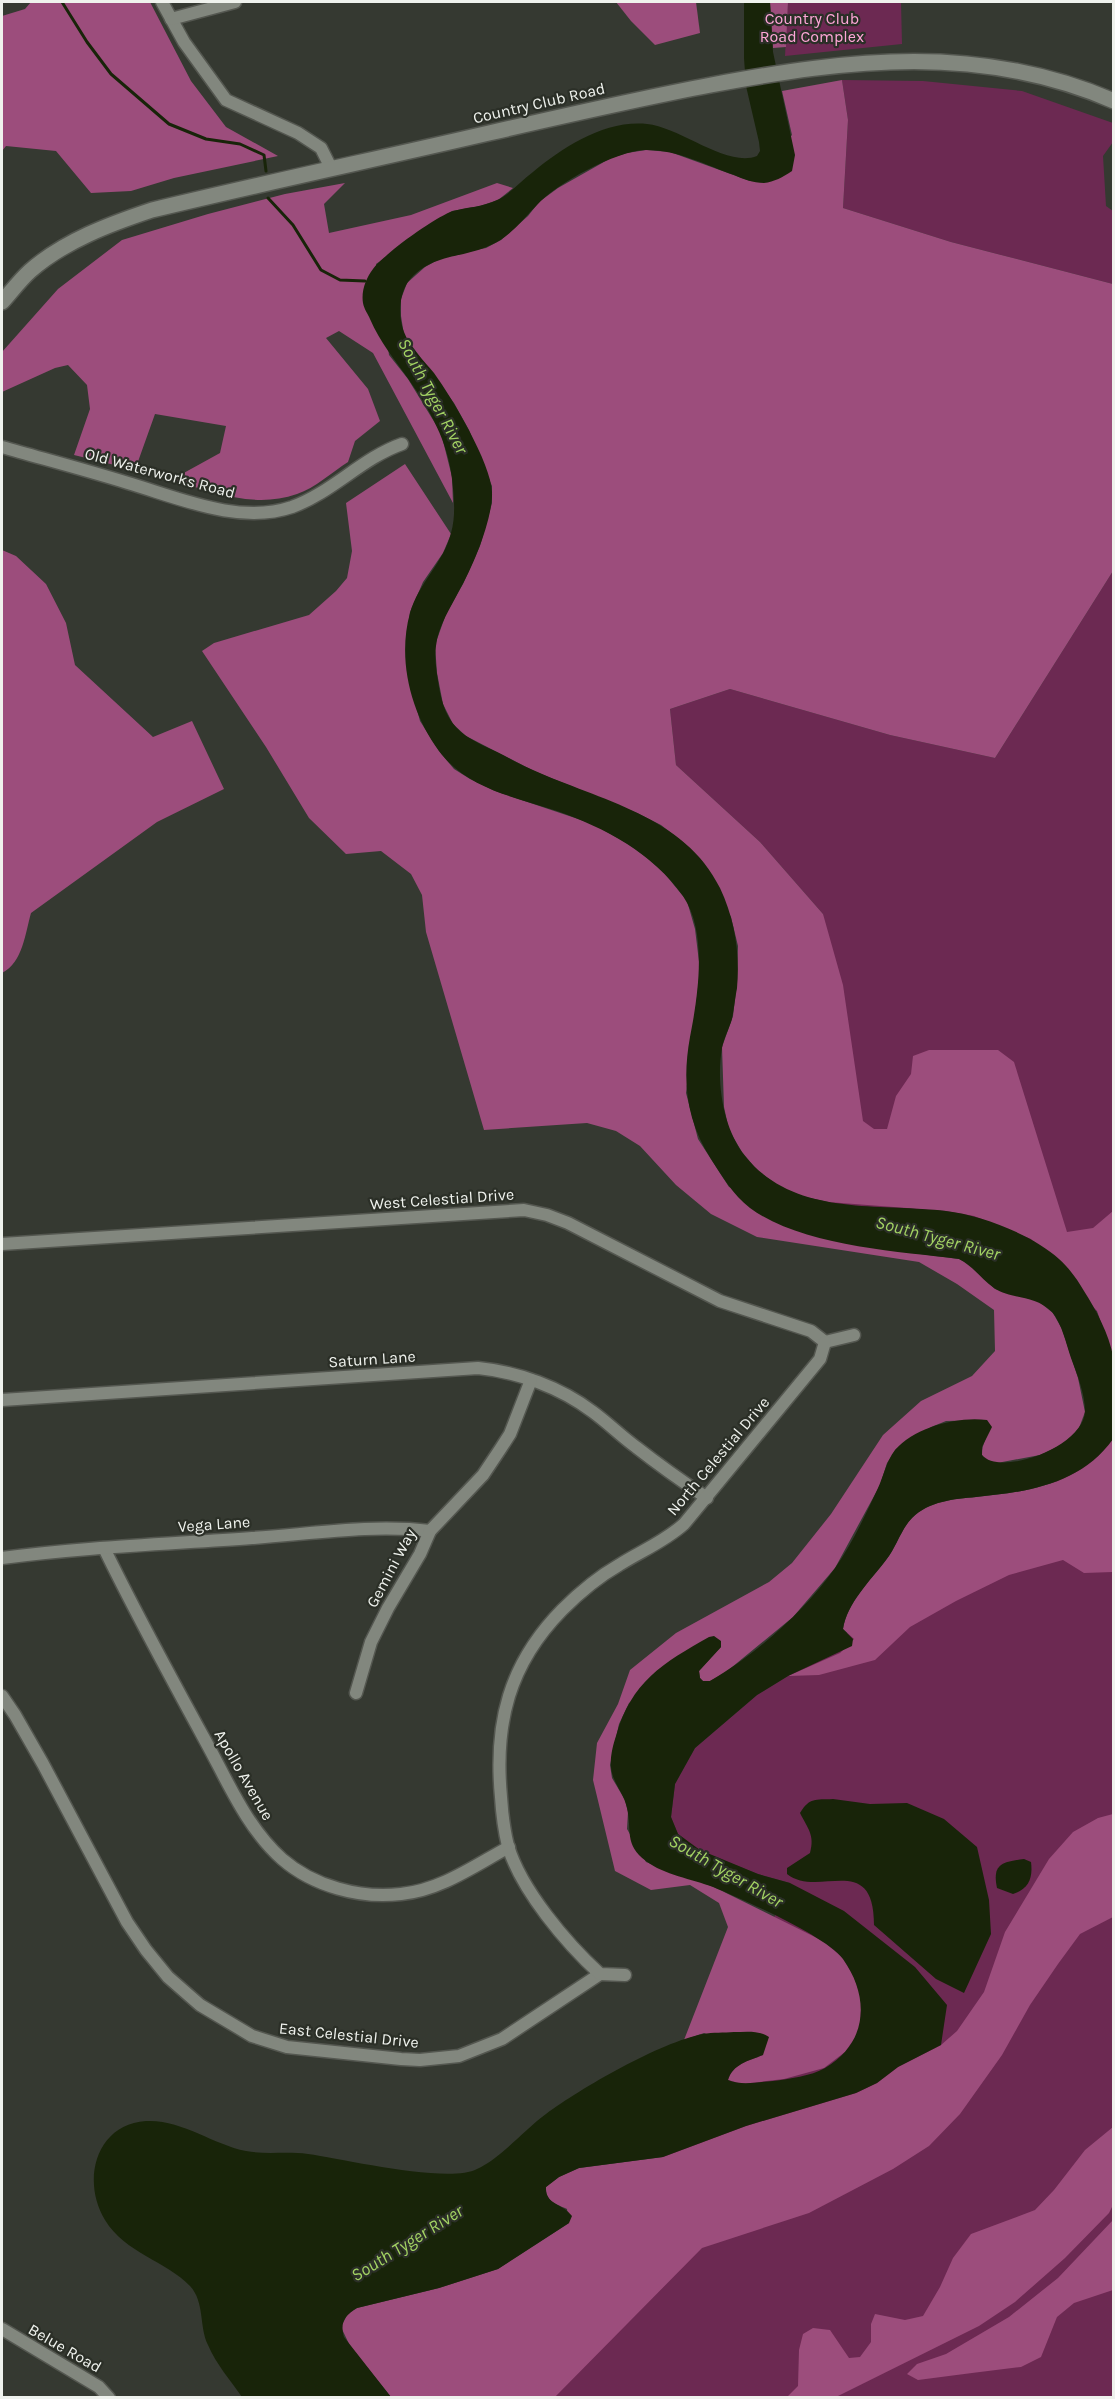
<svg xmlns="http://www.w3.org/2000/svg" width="1115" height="2399" font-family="Karla,sans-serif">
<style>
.green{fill:#6c2952}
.forest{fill:#9c4d7c}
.water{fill:#182409}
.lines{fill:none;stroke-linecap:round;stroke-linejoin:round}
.stream{stroke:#182409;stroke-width:3}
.minor-casing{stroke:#545750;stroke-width:15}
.tertiary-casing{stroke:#545750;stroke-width:18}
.minor{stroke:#82877e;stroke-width:12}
.tertiary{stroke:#82877e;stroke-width:15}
.labels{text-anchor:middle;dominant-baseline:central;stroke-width:4.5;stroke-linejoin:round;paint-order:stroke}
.park-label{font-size:16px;fill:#ffa6d8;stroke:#2b2f27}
.street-label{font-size:16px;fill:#eff2ed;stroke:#2b2f27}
.water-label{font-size:18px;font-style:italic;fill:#a3d363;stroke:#2b2f27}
</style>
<rect width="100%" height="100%" fill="#353931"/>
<g class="green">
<path d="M788,2H901L902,44L785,56Z"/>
<path d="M842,80L923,81L1022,91L1113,123V142L1103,156L1106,206L1113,211V284L951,242L843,208L848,120Z"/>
<path d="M1113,571V1356L1097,1311L828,1202L823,914L760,842L676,765L670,709L730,689L890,735L995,758Z"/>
<path d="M1113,1439V2397H391L663,2157L790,1883L758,1874L700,1851L678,1834L671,1817L675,1784L695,1748L757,1695L788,1676Z"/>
</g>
<g class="forest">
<path d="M31,2H150L191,81L226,127L278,156L174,178L131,191L91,193L56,151L6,146L2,151V16L25,9Z"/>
<path d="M616,2H696L700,33L655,45L631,21Z"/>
<path d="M770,2H788L786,47L773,48Z"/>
<path d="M842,80L848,120L843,208L951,242L1113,284V571L995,758L890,735L730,689L670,709L676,765L760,842L823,914L843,985L863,1121L874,1129H887L896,1096L911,1074L913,1056L929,1050H998L1014,1062L1067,1232L1093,1228L1113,1211V1356L1097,1311L1031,1239L974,1216L946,1211L828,1202L801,1196L780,1187L757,1170L742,1152L729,1130L724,1107L722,1047L733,1016L737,983L738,946L731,917L702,861L683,842L661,825L637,813L534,771L466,736L453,724L443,704L437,673L435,645L446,614L463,584L480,546L492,503V486L469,430L454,403L404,335L401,316V299L407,283L425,267L445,256L486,248L501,240L528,216L539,202L558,188L611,158L627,153L646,150L670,152L750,181L792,135L782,91Z"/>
<path d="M345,183L324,204L329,233L411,215L497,183L513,188L498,200L480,206L452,211L376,264L389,355L408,379L441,433L452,477L453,503L373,353L339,331L326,338L368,389L380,421L355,441L348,462C332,472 315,488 297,494C254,509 213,492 171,480L220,453L226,426L155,414L135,470L74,455L90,409L87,385L68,365L55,368L2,392V352L58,289L122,240L208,214L285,194Z"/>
<path d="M405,464L451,534L443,553L423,582L410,612L406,640L407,672L420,721L439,751L454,769L470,779L495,791L593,824L628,844L647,858L665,874L687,901L695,929L700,970L686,1093L698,1139L729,1187L897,1251L959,1259L969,1264L995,1289L1038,1301L1053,1313L1062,1329L1078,1378L1085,1412L1079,1428L1065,1443L1040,1455L997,1463L986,1461L982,1455C982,1439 990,1440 987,1420L946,1421L931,1427L896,1449L887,1463L880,1485L835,1568L793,1617L726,1672L710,1681H703L700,1678L699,1671L721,1647V1641L629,1703L619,1724L610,1765L612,1778L625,1800L628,1812L627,1829L646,1862L714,1887L823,1941L842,1957L854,1977L862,2000L859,2032L845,2052L824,2068L784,2079L742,2084L728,2080C733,2064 748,2061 763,2055L704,2033L684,2040L728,1927L719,1903L690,1885L651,1890L615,1871L593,1780L597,1743L618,1704L630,1670L676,1633L769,1582L792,1563L831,1514L883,1435L921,1401L972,1376L995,1351L994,1310L957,1284L919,1262L757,1237L711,1214L676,1185L640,1146L616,1131L587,1123L484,1130L426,932L422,895L411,874L381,851L346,854L309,818L266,747L202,651L214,643L309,615L336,591L347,578L352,551L346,503Z"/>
<path d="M2,550L16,556L46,584L66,623L75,665L153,737L192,721L224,789L157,822L31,913C25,934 23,962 2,973Z"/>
<path d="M1113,1439V1572L1084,1573L1063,1560L1009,1575L956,1601L910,1627L875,1660L819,1675L788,1676L840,1653L854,1639L843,1629C847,1603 870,1581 886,1560C896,1548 901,1529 912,1518C929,1501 954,1499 976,1497C1028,1492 1081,1484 1113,1439Z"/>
<path d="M1113,1814V1917L1080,1934L1058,1964L1030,2005L1002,2055L960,2114L929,2146L893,2169L809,2213L702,2248L555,2397H391L350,2346L341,2327L348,2313L357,2308L439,2288L498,2269L569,2223L567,2209C556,2204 545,2202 546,2187L559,2177L579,2168L663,2157L746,2126L856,2093L877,2083L898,2067L941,2045L957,2031L984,1992L1005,1932L1049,1859L1073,1832L1098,1818Z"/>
<path d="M1113,2127V2205L1109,2213L1065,2258L1015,2302L979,2326L836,2397H787L798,2386L799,2350L803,2334L813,2328L830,2330L849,2358L860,2357L871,2342V2324L875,2314L905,2320L923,2316L940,2287L953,2258L971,2234L1035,2210L1054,2190L1085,2150Z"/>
<path d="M1113,2220V2290L1074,2303L1057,2317L1041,2357L1021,2367L972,2373L918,2380L907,2374L917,2364L946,2354L1009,2317L1058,2278Z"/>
</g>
<g class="water">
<path d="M744,2H770L773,52L795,155L792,171C783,177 774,182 764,183C753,183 743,179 734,175C706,165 675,149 645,150C616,151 557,183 537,205C523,219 510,237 491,245C462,259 430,253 408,282C399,295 398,317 404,332C409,346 424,361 434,373C452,398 491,463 492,492C493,518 473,567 460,589C451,607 438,626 436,646C434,658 437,674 439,687C442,704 447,720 461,732C471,740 484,746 497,752C509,758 521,765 533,770C599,800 685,816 720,888C735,920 740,953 737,988C735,998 734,1009 732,1019C729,1029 724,1038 722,1048C716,1083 723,1128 745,1156C794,1217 877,1203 946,1211C981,1215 1033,1235 1059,1259C1069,1268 1077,1279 1084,1291C1096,1310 1109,1334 1113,1356C1115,1363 1113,1370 1113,1377C1113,1398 1113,1418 1113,1439C1081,1484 1028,1492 976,1497C954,1499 929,1501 912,1518C901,1529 896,1548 886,1560C870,1581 847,1603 843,1629L853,1639L852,1646L788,1676L757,1695L695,1748L675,1784L671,1817L678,1834L700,1850L758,1874L790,1883L844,1911L915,1967L947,2005L941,2045L898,2067L877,2083L856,2093L746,2126L663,2157L579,2168L559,2177L546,2187C545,2205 563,2203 572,2216L569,2223L498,2269L439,2288L357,2308C344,2316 340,2323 344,2337L391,2397H242C231,2381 216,2364 208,2345C199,2327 205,2302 190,2286C166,2261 125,2253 105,2220C81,2181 96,2124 146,2121C181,2119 212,2144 246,2151C267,2155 286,2151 308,2154C344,2159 448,2184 477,2169C501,2158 524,2130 546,2114C581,2088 661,2042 703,2034C713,2032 724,2033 734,2032C746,2032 759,2030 769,2037L763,2055C748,2061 733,2064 728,2080C742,2086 758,2082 773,2081C789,2079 811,2076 825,2068C868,2043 870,1997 843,1959C826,1936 742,1899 713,1887C692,1879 664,1875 646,1861C624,1845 632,1830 627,1808C624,1793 612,1782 611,1767C610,1757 613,1745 616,1736C631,1682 663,1663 709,1637L714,1636L721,1641V1647L699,1671L700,1678L703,1681H710C755,1655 805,1611 835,1568C852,1544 866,1514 878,1488C884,1475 886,1462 895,1450C915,1427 958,1416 987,1420L992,1427L982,1447V1455C1000,1477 1084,1447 1085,1411C1085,1394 1077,1374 1071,1358C1066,1343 1062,1324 1052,1312C1034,1294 1012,1300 994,1288C981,1279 973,1266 959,1259C895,1251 802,1246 750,1208C733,1195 722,1176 711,1159C686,1120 682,1081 690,1037C698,996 708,933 683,896C653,853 605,828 557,811C515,797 467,789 439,751C411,713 397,660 410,613C418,584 444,562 451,533C456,516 454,496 452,479C448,442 430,410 409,380C395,360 380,342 370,319C368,314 364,309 363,303C361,291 366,278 373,269C384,254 435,217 453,211C468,207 483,207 497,200C510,194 521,181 533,172C564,147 604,120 647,124C680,127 727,168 757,156L760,151L759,142L746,86L744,58Z"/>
<path d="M833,1799L870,1804L907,1803L944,1819L977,1847L989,1900L991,1934L964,1993L936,1979L874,1925C874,1850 818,1899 787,1874V1868L810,1853C815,1835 808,1829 800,1813C810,1797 815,1800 833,1799Z"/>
<path d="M1024,1859L1031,1862C1033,1878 1029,1889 1013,1894L997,1888C992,1864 1002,1862 1024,1859Z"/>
</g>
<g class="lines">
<g class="stream">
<path d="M62,2L87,42L111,74L169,124L206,139L240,144L264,155L266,171"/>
<path d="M268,198L293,225L321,270L340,280L365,281"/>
</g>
<defs>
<g id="minor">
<path d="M162,2L184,42L226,100L298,133L321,148L331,168"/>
<path d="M171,19L235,2"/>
<path d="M2,447C44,459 86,470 128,483C179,498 239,525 292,507C333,492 362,458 402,444"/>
<path d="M2,1244L524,1210L547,1215L568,1223L720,1301L811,1331L825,1342"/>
<path d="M825,1342L854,1335"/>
<path d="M2,1400L478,1368C518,1372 560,1387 593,1412C608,1423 621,1436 636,1447C659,1465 683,1482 707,1498"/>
<path d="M104,1548C136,1614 171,1678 206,1742C228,1782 247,1828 282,1859C313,1886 360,1899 401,1894C441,1890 474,1866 509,1847"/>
<path d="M2,1558C84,1547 169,1544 252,1538C311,1534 372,1524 430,1531"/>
<path d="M356,1693L371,1642L388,1608L420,1554L430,1531L483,1475L501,1448L510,1434L531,1380"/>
<path d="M2,1696L15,1715L43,1764L127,1922L146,1950L168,1977L200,2005L252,2036L287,2047L401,2059L420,2060L459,2056L502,2039L600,1974"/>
<path d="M625,1975L600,1974C567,1944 521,1890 508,1846C504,1830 502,1813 501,1797C494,1723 509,1664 562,1610C579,1593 598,1577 619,1565C641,1551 664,1542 684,1524L820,1359L825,1342"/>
<path d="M2,2329L99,2387L109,2398"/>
</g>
<path id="tertiary" d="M2,302C11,292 20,280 30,271C64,241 110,224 152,210C264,183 377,159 489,133C563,116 637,99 711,85C850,59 979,43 1114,101"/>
</defs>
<use href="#minor" class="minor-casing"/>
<use href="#tertiary" class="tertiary-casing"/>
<use href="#minor" class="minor"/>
<use href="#tertiary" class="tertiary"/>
</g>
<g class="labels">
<g class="park-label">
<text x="812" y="18">Country Club<tspan x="812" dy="18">Road Complex</tspan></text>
</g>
<g class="street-label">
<text transform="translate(539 103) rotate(-13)">Country Club Road</text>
<text transform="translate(160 473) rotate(15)">Old Waterworks Road</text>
<text transform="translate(442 1199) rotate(-4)">West Celestial Drive</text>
<text transform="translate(372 1359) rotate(-4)">Saturn Lane</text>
<text transform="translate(718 1456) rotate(-50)">North Celestial Drive</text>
<text transform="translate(214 1524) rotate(-4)">Vega Lane</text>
<text transform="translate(391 1568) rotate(-62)">Gemini Way</text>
<text transform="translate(244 1775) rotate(60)">Apollo Avenue</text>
<text transform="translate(349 2035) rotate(6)">East Celestial Drive</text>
<text transform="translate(65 2348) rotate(30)">Belue Road</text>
</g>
<g class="water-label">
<text transform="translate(433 396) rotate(62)">South Tyger River</text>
<text transform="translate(938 1238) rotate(15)">South Tyger River</text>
<text transform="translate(726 1871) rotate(30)">South Tyger River</text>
<text transform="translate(407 2243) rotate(-32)">South Tyger River</text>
</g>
</g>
<rect width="1115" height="2399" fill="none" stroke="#eff2ed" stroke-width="6"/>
</svg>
